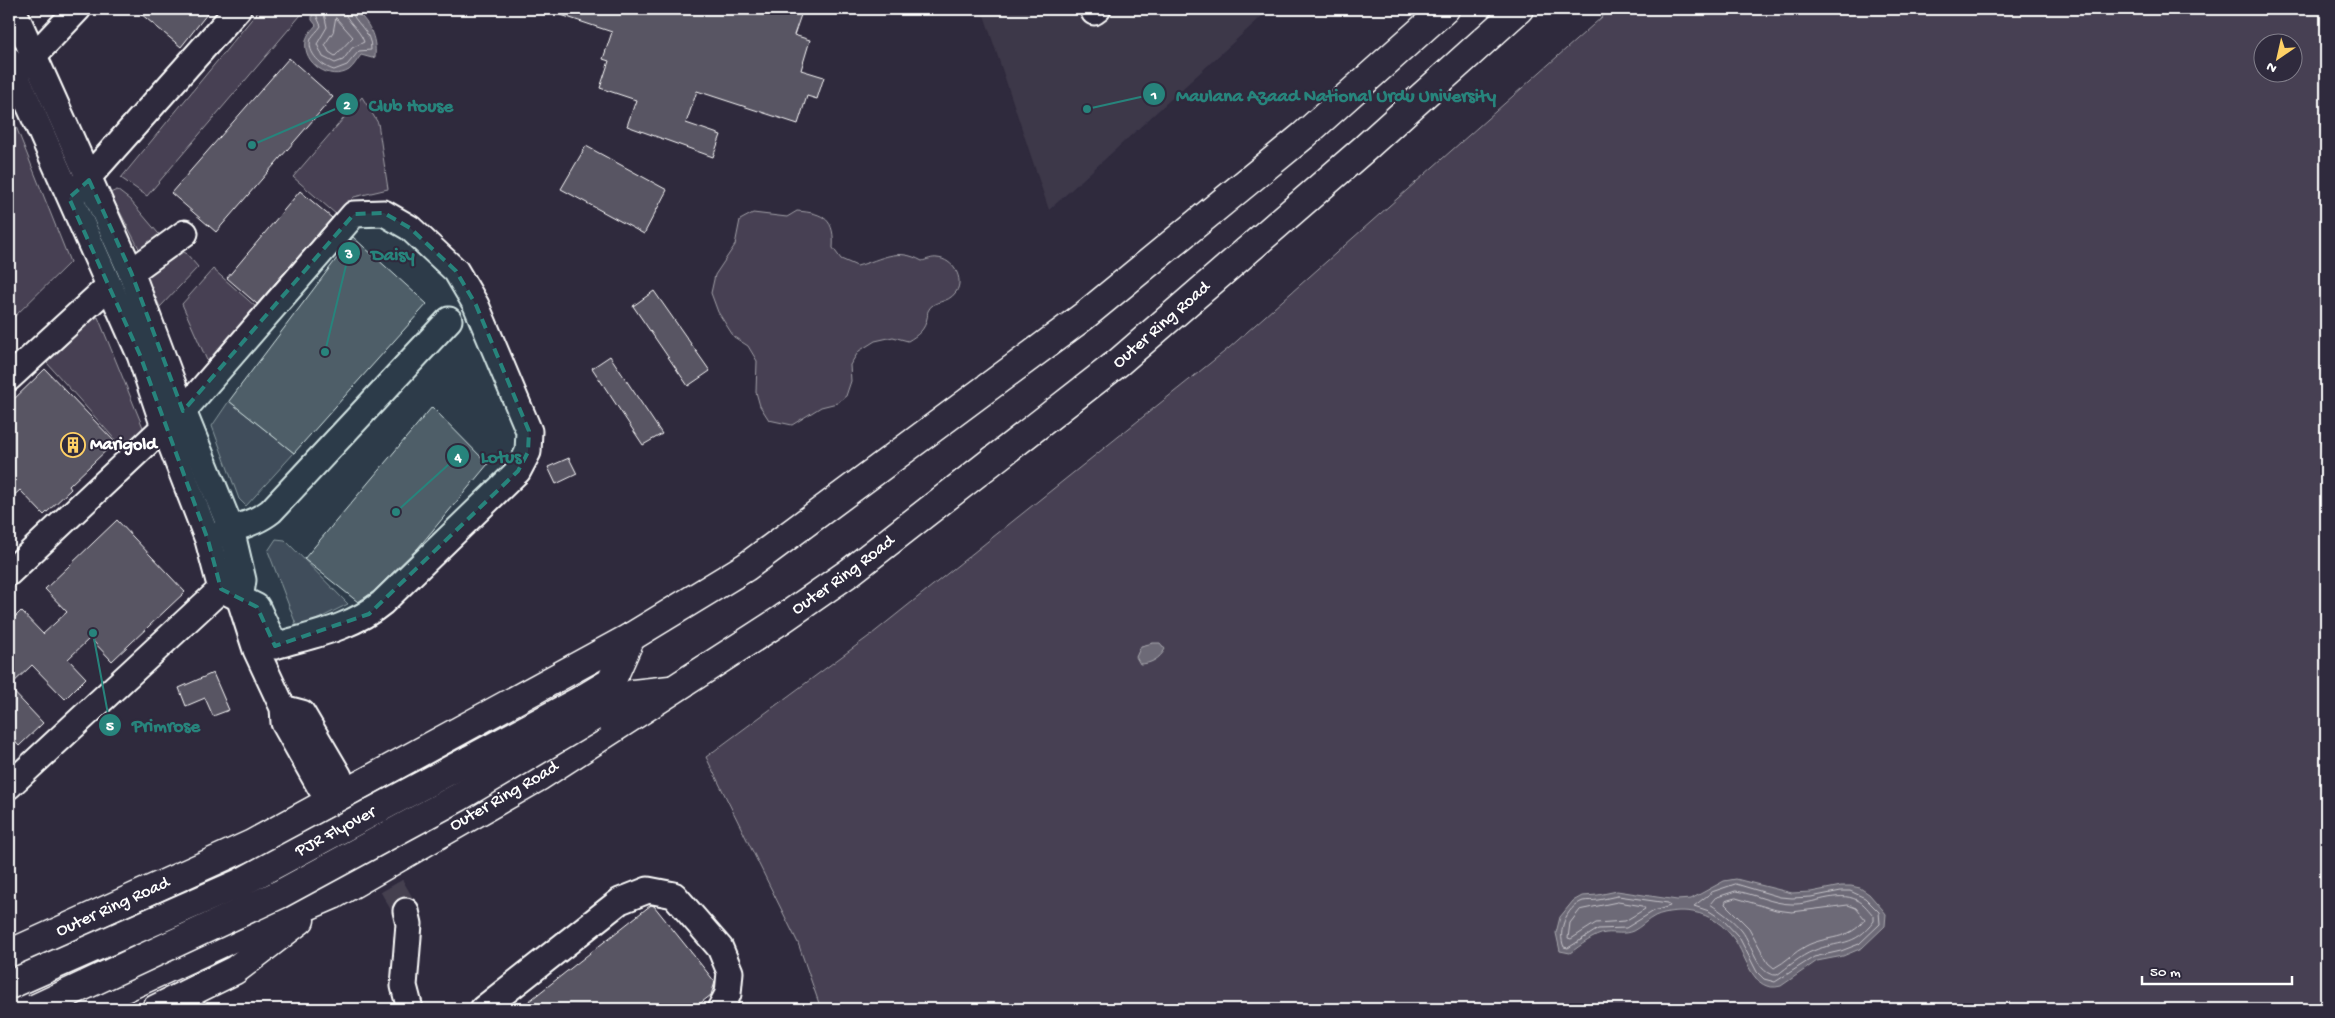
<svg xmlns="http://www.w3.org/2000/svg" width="2335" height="1018" font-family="'Gochi Hand',sans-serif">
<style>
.built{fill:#3c3749}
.green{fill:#464152;stroke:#a2a0a8;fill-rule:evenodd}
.water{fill:#6d6a77;stroke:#a7a6ad}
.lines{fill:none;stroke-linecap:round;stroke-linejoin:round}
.shore{stroke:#c5c3c9;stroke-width:1}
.building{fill:#595564;stroke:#fff}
.minor-tunnel{stroke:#443f50;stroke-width:25;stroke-dasharray:25 12;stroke-linecap:butt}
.minor-casing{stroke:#fff;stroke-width:29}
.highway-casing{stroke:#fff;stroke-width:31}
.minor{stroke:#2f2a3d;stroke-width:25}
.highway{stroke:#2f2a3d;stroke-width:28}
.highway-bridge-casing{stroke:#fff;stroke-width:31;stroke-linecap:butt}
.highway-bridge{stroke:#2f2a3d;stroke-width:28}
.marked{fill:#27847c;fill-opacity:0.2;stroke:#27847c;stroke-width:4;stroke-dasharray:10 6;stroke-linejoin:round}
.labels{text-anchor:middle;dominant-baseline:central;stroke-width:4;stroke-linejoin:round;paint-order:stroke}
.street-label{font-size:18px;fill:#fff;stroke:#2f2a3d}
.poi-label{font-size:18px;font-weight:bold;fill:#fff;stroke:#2f2a3d;text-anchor:start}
.leader{fill:none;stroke:#27847c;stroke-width:2}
.callout-dot{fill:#27847c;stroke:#2f2a3d;stroke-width:2}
.mark-label{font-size:15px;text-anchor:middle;font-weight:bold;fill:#fff}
.callout-label{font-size:19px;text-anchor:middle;font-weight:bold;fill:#27847c;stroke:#2f2a3d;stroke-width:4;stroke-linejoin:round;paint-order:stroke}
</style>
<rect width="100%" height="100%" fill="#2f2a3d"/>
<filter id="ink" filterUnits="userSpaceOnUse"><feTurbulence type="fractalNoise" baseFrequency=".02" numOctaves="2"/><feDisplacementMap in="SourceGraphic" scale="10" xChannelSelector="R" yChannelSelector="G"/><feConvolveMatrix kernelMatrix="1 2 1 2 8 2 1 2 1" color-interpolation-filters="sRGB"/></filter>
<g filter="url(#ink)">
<path class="built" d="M982,9H1270L1049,210Z"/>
<g class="green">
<path d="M260,9H306L147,196L121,178Z"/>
<path d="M1611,9H2326V1009H821L798,943L706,757L872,634L1229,348ZM2262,42H2292V72H2262Z"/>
<path d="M362,97L378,123L388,189L354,197L337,215L293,177Z"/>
<path d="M9,109L70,262L9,322Z"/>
<path d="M117,190L130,200L164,240L144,258L110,193Z"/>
<path d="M797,211C825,213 835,220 833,248L841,259L857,266C883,259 897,247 922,261C926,260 933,257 937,258C953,259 965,279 956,292C947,305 933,299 928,311C927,313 928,316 927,318C925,330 918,335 908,341L893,337L875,341L859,351L850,365L851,381L846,396L837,403L821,407L792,425L769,420L760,406L756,392L757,361L748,346L734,337L718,312L711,293L715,275L735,245L740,220L753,213L787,217Z"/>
<path d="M175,250L186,253L198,267L160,307L144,271Z"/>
<path d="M213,269L256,307L209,365L182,304Z"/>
<path d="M98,317L151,447L134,461L47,363L91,320Z"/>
<path d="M229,401L294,453L246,506L239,499L212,426Z"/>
<path d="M276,539L285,540L348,604L304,626L297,627L268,551Z"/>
</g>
<g class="water">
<path d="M312,9H354C369,22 377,37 375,57L372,58L361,55C357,60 354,66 349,70C330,82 302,63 306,41C307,34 312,30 316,25L312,20Z"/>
<path d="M1153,643H1160L1165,649C1160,659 1150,664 1140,664L1136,657L1141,646Z"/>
<path d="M1736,879L1792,893L1811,892L1841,886H1851L1860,888L1869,894L1883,910L1886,914L1885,926L1862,948L1843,956L1817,961L1781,986C1752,994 1747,956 1734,939C1724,925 1710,915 1693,912C1682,910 1666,911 1655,916C1647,920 1641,927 1633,931C1624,935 1615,932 1606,933C1594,934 1580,946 1570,953L1560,951L1556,933L1560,917L1573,901L1582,896L1598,895L1617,891L1677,900L1691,899L1724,881Z"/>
</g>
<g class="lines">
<g class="shore">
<path d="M317,9V17L321,26C318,31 313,34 311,39C306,53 323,67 334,70L347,65L359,51L371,50C372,30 353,23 351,9"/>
<path d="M323,9L327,27L317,44L323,57L335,63L343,60L352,48L364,42C360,29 345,21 344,9"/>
<path d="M336,18L353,37L335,56L329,52L325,44L333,32Z"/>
<path d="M1736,884L1780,897L1792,898L1811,897L1841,891H1850L1865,898L1879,912L1880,924L1859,944L1841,951L1814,957L1775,982L1764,979L1757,972L1739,937L1723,920L1709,911L1694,906L1712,892Z"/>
<path d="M1736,891C1755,894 1773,904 1792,904C1812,905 1838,890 1857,900C1864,903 1869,911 1874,916V921C1854,948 1839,940 1813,951C1800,956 1788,967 1777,975C1757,976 1752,944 1742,931C1733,920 1722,912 1710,904L1715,898Z"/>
<path d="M1618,896L1668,903L1670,906L1654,911L1626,928L1598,929L1568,948L1564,947C1557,932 1566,907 1583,901C1588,900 1593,901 1598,900C1605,899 1611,897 1618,896Z"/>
<path d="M1736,898L1776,910L1792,912L1848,905L1856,908L1865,919C1850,941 1827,935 1806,946C1794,952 1786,962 1774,968L1768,963L1749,928L1725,904L1726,901Z"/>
<path d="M1618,902L1643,906L1645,909L1625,921L1596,923L1571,939L1568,938L1570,923L1580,910Z"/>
</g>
</g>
<g class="building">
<path d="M135,9H211L181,47Z"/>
<path d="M553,9H803L794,35L810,40L801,70L824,77L817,99L807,96L798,124L697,91L686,123L721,135L713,157L627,126L636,100L600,88L609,61L603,59L612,32L552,12Z"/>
<path d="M289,58L333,97L216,232L171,193Z"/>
<path d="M586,146L667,190L644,234L561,189Z"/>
<path d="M300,191L332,218L257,304L227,278Z"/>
<path d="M353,237L427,304L294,453L229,401Z"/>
<path d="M654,291L710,371L688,386L633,306Z"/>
<path d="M610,356L662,434L643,445L592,368Z"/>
<path d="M45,369L115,442L69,486L71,489L44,515L20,490L9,500V404Z"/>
<path d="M432,407L488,464L418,548L373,592L358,602L304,559Z"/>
<path d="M569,458L577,474L556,484L548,467Z"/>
<path d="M117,520L185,592L112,661L90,638L68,659L86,678L65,699L32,665L9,687L43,723L19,746L9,735V623L21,611L43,634L67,612L45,589Z"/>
<path d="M213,673L229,710L213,716L205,698L186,706L179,688Z"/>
<path d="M651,905L654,906L715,982L711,995L693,1009H519Z"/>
</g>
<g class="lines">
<path class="minor-tunnel" d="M336,790L406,911"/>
<defs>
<g id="minor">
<path d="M13,9L131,272L183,411L231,529L243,580L240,600L256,650L283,708L284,723L320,787L336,790L339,776L302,713L283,708"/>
<path d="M1094,12L1098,9"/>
<path d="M9,60L140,355L164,427L208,540L221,589L257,607L275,646C312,635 352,628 382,603L518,471L528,452L529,431L476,305L456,271L410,228L384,213L354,214L183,411L164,427L9,573"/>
<path d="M25,65L78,9"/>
<path d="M77,190L238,9"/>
<path d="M131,272L185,233"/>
<path d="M9,378L109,286"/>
<path d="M216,536C234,527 255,524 271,511L449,320"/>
<path d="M9,786L221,589"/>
<path d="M406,911L409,924L404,986L410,1009"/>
<path d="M483,1009L620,901L648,890L674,895L720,948L730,972L728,994L720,1009"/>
</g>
<g id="highway">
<path d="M581,700L611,682L631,637"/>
<path d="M593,717L633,694L670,690"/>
<path id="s1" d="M9,954L252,844L631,637L746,567L1084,316L1303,136L1445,9"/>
<path id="s2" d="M79,1009L228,940L333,895L540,776L781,620L850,572L1119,362L1364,149L1519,9"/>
<path d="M156,1009L235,970L300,920"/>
</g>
</defs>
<use href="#minor" class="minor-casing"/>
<use href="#highway" class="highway-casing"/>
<use href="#minor" class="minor"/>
<use href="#highway" class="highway"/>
<defs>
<g id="highway-bridge">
<path id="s3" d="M9,985L240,883L581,700"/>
<path d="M34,1009L280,894L459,797L593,717"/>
</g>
</defs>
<use href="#highway-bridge" class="highway-bridge-casing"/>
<use href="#highway-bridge" class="highway-bridge"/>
</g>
</g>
<path class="marked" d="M89,180L131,272L183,411L354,214L384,213L410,228L456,271L476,305L529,431L528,452L518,471L369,614L275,646L257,607L221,589L208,540L140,355L69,198Z"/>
<defs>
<symbol id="building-ring" viewBox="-11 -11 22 22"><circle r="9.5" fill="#2f2a3d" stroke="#ffd166" stroke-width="1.5"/><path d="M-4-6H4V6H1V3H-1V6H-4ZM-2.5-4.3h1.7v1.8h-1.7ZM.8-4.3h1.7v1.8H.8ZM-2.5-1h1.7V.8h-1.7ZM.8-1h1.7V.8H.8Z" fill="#ffd166"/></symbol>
</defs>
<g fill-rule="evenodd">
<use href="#building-ring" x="59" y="431" width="28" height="28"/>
</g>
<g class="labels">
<g class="street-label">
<text stroke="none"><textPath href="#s2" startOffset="1286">Outer Ring Road</textPath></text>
<text stroke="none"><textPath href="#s2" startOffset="881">Outer Ring Road</textPath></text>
<text stroke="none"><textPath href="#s2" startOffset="476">Outer Ring Road</textPath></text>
<text stroke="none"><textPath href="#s3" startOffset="361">PJR Flyover</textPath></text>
<text stroke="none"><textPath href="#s1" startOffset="114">Outer Ring Road</textPath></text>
</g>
<g class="poi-label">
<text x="90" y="445">Marigold</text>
</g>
</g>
<path class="leader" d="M1087 109L1154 94M252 145L347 104M325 352L349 253M396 512L458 456M93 633L110 725"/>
<g class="callout-dot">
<circle cx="1087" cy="109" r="5"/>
<circle cx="252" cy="145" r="5"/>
<circle cx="325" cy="352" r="5"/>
<circle cx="396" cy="512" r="5"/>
<circle cx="93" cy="633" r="5"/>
<circle cx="1154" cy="94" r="12"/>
<circle cx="347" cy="104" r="12"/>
<circle cx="349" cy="253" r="12"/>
<circle cx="458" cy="456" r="12"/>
<circle cx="110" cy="725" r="12"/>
</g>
<g class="mark-label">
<text x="1154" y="99">1</text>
<text x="347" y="109">2</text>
<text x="349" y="258">3</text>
<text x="458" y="461">4</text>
<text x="110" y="730">5</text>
</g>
<g class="callout-label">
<text x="1336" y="101">Maulana Azaad National Urdu University</text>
<text x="411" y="111">Club House</text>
<text x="393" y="260">Daisy</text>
<text x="501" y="462">Lotus</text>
<text x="166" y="731">Primrose</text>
</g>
<rect width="2335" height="1018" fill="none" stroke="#2f2a3d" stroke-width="30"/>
<rect x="15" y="15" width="2305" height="988" fill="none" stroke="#fff" stroke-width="2" filter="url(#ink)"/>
<g transform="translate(2278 58) rotate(214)"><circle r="24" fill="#2f2a3d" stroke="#827f8b"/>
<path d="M0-4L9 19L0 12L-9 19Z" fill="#ffd166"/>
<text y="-8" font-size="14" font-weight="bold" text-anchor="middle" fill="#ffffff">N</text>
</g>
<path d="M2142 976v8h150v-8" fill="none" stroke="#ffffff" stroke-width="2.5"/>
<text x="2150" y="976" font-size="15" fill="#ffffff" stroke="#2f2a3d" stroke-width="4" paint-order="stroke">50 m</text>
</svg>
